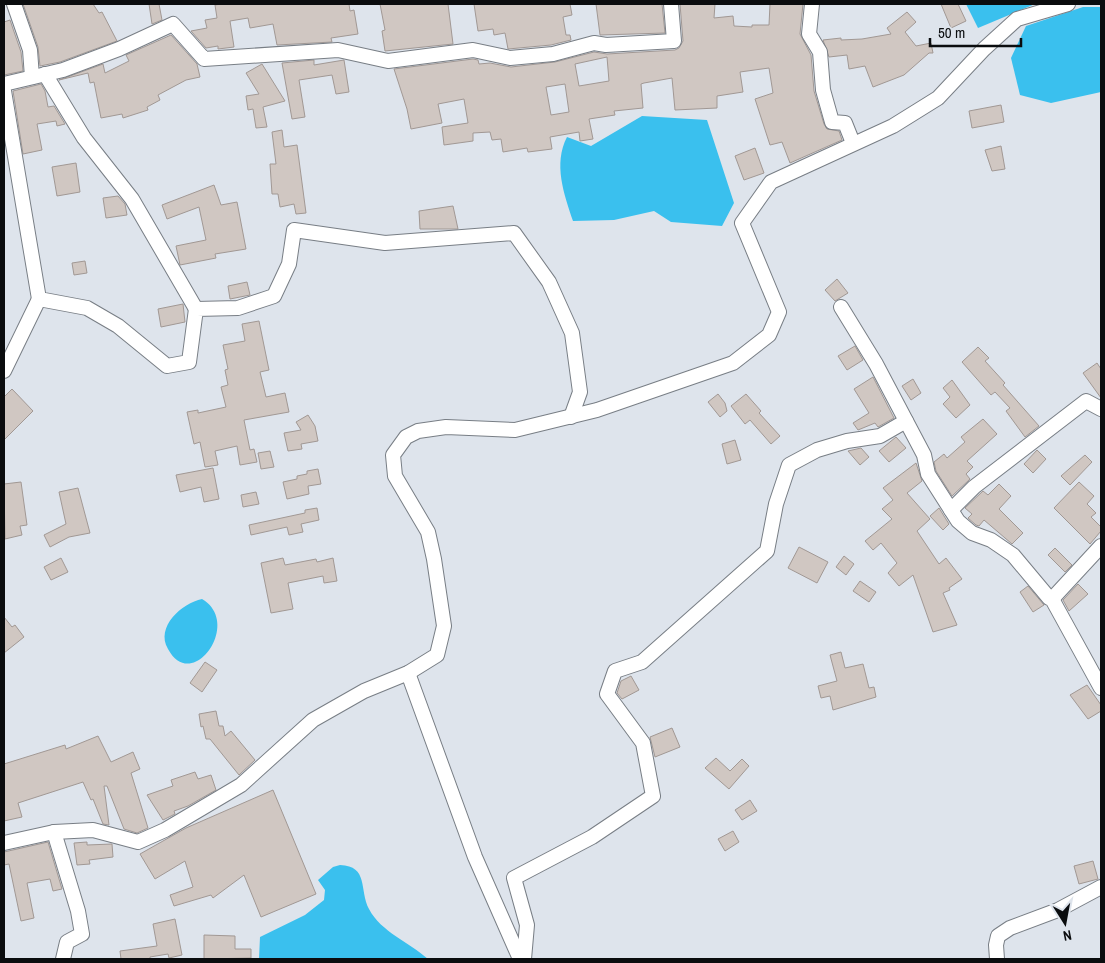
<svg xmlns="http://www.w3.org/2000/svg" width="1105" height="963" font-family="'Archivo Narrow',sans-serif">
<style>
.water{fill:#3ac0ee}
.building{fill:#d0c7c2;stroke:#a19894;fill-rule:evenodd}
.lines{fill:none;stroke-linecap:round;stroke-linejoin:round}
.minor-casing{stroke:#787e85;stroke-width:16}
.minor{stroke:#fff;stroke-width:14}
</style>
<rect width="100%" height="100%" fill="#dee4ec"/>
<g class="water">
<path d="M966,4H1035L978,28Z"/>
<path d="M1083,7H1101V92L1051,103L1020,95L1011,58L1026,26Z"/>
<path d="M642,116L707,120L734,203L722,226L671,222L654,211L614,220L573,221C564,194 553,164 567,137L591,146Z"/>
<path d="M202,599C243,623 192,694 168,649C155,627 182,603 202,599Z"/>
<path d="M340,865C369,866 359,890 369,909C381,932 409,942 428,959H259L260,937L305,915L324,900L325,890L318,880L333,867Z"/>
</g>
<g class="building">
<path d="M23,4H93L99,13L102,12L117,41L60,62L40,66L38,47Z"/>
<path d="M149,4H159L162,20L152,24Z"/>
<path d="M221,4H349L350,11L354,10L358,34L331,38L332,42L277,45L273,24L250,28L248,18L230,21L234,47L218,49V46L206,48L191,31L207,28L205,20L217,18L215,5Z"/>
<path d="M380,4H448L453,44L385,51L382,31L385,30Z"/>
<path d="M474,4H570L572,15L563,17L566,35H570L571,40L551,45L508,49L505,33L494,35L493,29L478,31Z"/>
<path d="M596,4H662L665,33L600,35Z"/>
<path d="M680,4H715L714,18L733,16L734,26L752,27V25H769L770,4H803L800,34L811,55L814,91L824,124L827,129L839,131L842,140L790,163L782,142L770,145L755,99L773,93L769,68L740,72L743,92L717,96V108L675,110L672,78L644,83L641,84L643,108L614,111L615,115L589,119L593,139L580,141L579,132L550,137L552,149L528,152L527,148L503,152L501,139L492,140L490,132L473,133V141L444,145L442,127L468,123L464,99L438,104L442,123L411,129L407,109L394,69L473,59L478,60L479,64L490,63L511,67L555,62L594,52L607,54L675,50L679,48L683,41ZM607,57L609,81L579,86L575,64ZM565,84L569,112L551,115L546,87Z"/>
<path d="M941,4H958L966,21L951,28Z"/>
<path d="M907,12L916,22L905,32L916,46L931,43L933,53H929L904,75L873,87L865,66L849,69L847,55L829,57L823,40L841,38V40L862,39L891,34L887,28Z"/>
<path d="M10,20L21,52L23,71L4,75V22Z"/>
<path d="M171,35L197,64L200,77L186,80L158,95L160,100L147,107L148,110L123,118L122,114L101,118L94,82L90,83L88,73L59,80L103,64L105,73L129,61L126,55Z"/>
<path d="M314,60V65L344,60L349,92L336,94L332,75L299,80L305,117L292,119L282,63Z"/>
<path d="M262,64L285,101L263,107L267,127L256,128L253,109L248,110L246,96L259,94L246,73Z"/>
<path d="M41,84L45,91L48,107L54,106L65,124L57,126L56,121L37,124L42,150L23,154L13,91Z"/>
<path d="M1001,105L1004,122L972,128L969,111Z"/>
<path d="M282,130L284,147L297,145L306,213L296,214L294,204L280,207L278,194H272L270,164H276L272,132Z"/>
<path d="M1001,146L1005,169L992,171L985,150Z"/>
<path d="M755,148L764,173L744,180L735,156Z"/>
<path d="M76,163L80,192L57,196L52,167Z"/>
<path d="M214,185L221,205L237,202L246,249L215,254L216,258L180,265L176,246L206,240L199,207L167,219L162,205Z"/>
<path d="M118,196L125,204L127,215L106,218L103,198Z"/>
<path d="M453,206L458,229H420L419,211Z"/>
<path d="M85,261L87,273L74,275L72,263Z"/>
<path d="M837,279L848,293L835,301L825,290Z"/>
<path d="M247,282L250,295L230,299L228,286Z"/>
<path d="M183,304L185,322L161,327L158,309Z"/>
<path d="M259,321L269,370L260,372L266,397L285,393L289,412L244,420L250,450L254,449L257,462L240,465L237,446L215,451L218,465L205,467L200,442L194,444L187,412L198,410V413L226,407L221,387L228,385L225,370L228,369L223,345L245,341L242,324Z"/>
<path d="M855,346L863,360L847,370L838,356Z"/>
<path d="M978,347L989,358L985,361L1005,383L1003,385L1039,426L1025,437L1006,411L1010,408L995,392L991,395L962,362Z"/>
<path d="M1097,363L1101,369V398L1083,373Z"/>
<path d="M873,377L894,418L878,427L875,423L858,430L853,423L869,413L854,389Z"/>
<path d="M913,379L921,393L911,400L902,386Z"/>
<path d="M952,380L970,405L956,418L943,404L950,397L943,388Z"/>
<path d="M12,389L33,411L4,440V397Z"/>
<path d="M718,394L725,403L727,411L720,417L708,402Z"/>
<path d="M746,394L761,411L759,413L780,436L771,444L750,420L745,424L731,406Z"/>
<path d="M308,415L315,426L318,441L301,444L302,449L288,451L284,433L301,430L296,422Z"/>
<path d="M983,419L997,434L967,461L973,467L966,474L970,479L952,496L936,471L934,462L944,454L947,458L965,442L961,437Z"/>
<path d="M896,437L906,448L889,462L879,451Z"/>
<path d="M735,440L741,460L727,464L722,444Z"/>
<path d="M861,448L869,457L860,465L848,451Z"/>
<path d="M1037,450L1046,459L1033,473L1024,464Z"/>
<path d="M270,451L274,467L261,469L258,453Z"/>
<path d="M1085,455L1092,462L1070,485L1061,476Z"/>
<path d="M916,463L922,481L907,493L930,519L917,531L939,564L946,558L962,579L949,588L950,590L943,593L957,625L933,632L913,575L899,586L888,573L897,563L881,543L873,550L865,541L892,519L882,509L893,500L883,488Z"/>
<path d="M213,468L219,499L204,502L201,487L180,492L176,475Z"/>
<path d="M318,469L321,484L308,486L309,494L287,499L283,482L297,479V476L307,474V471Z"/>
<path d="M21,482L27,525L20,526L22,535L5,539L4,484Z"/>
<path d="M1079,482L1094,496L1087,504L1096,513L1091,517L1101,527V531L1090,544L1054,508Z"/>
<path d="M999,484L1011,496L999,509L1023,533L1012,544L984,520L979,526L976,525L968,518L972,514L965,508L983,491L988,495Z"/>
<path d="M78,488L90,533L69,537L50,547L44,535L66,524L59,492Z"/>
<path d="M256,492L259,504L243,507L241,495Z"/>
<path d="M317,508L319,520L301,524L303,532L289,535L287,527L251,535L249,525L305,513V510Z"/>
<path d="M939,508L949,524L943,530L930,516Z"/>
<path d="M799,547L828,562L817,583L788,568Z"/>
<path d="M1055,548L1072,565L1065,572L1048,555Z"/>
<path d="M844,556L854,564L846,575L836,567Z"/>
<path d="M61,558L68,572L51,580L44,567Z"/>
<path d="M283,558L285,565L316,559L317,562L333,558L337,581L324,583L323,576L288,583L293,609L271,613L261,563Z"/>
<path d="M860,581L876,592L869,602L853,591Z"/>
<path d="M1078,584L1088,594L1069,611L1063,600Z"/>
<path d="M1028,586L1044,605L1033,612L1020,592Z"/>
<path d="M4,617L12,627L15,625L24,637L4,653Z"/>
<path d="M841,652L845,668L863,664L869,688L874,687L876,697L833,710L830,696L821,698L818,686L837,681L830,655Z"/>
<path d="M205,662L217,670L202,692L190,683Z"/>
<path d="M631,676L639,690L622,699L617,693L621,681Z"/>
<path d="M1087,685L1101,705V711L1088,719L1070,695Z"/>
<path d="M216,711L219,726H223L225,736L231,731L255,760L239,775L210,739H206L203,726L201,727L199,714Z"/>
<path d="M672,728L680,747L655,757L650,737Z"/>
<path d="M98,736L111,762L133,752L140,769L131,773L148,828L137,833L124,829L107,786H104L109,825L103,824L93,799L91,800L83,782L18,803L22,817L4,821V764L65,745L66,749Z"/>
<path d="M716,758L730,771L742,759L749,766L729,789L705,768Z"/>
<path d="M195,772L198,779L211,775L216,790L188,806L174,811L175,814L163,820L147,795L173,786L171,780Z"/>
<path d="M273,790L316,894L261,917L244,875L213,898L211,895L174,906L170,895L193,887L185,861L155,879L140,854L186,828Z"/>
<path d="M750,800L757,811L742,820L735,810Z"/>
<path d="M733,831L739,842L725,851L718,839Z"/>
<path d="M48,842L62,889L53,891L50,879L27,883L34,918L21,921L9,864L4,865V852Z"/>
<path d="M87,842V845L112,844L113,857L89,860L90,864L77,865L74,843Z"/>
<path d="M1093,861L1098,879L1079,884L1074,866Z"/>
<path d="M175,919L182,955L169,958L168,954L150,957V959H121L120,951L157,946L153,924Z"/>
<path d="M204,935L235,936V949H251V958L204,959Z"/>
</g>
<g class="lines">
<defs>
<g id="minor">
<path d="M14,4L30,50L32,77"/>
<path d="M812,4L809,34L820,52L823,90L832,122L845,123L853,143"/>
<path d="M45,74L84,138L132,199L196,309"/>
<path d="M4,84L63,70L119,49L173,24L204,59L338,50L388,61L473,50L510,58L553,54L594,43L606,45L674,41L671,4"/>
<path d="M4,91L39,299L87,308L118,326L167,366L189,362L196,309L238,308L274,296L289,264L294,230L385,243L514,233L549,282L572,333L580,392L571,417"/>
<path d="M841,307L876,364L924,455L928,474L958,521L972,533L991,540L1013,555L1049,598L1052,599L1101,688"/>
<path d="M4,371L39,299"/>
<path d="M951,510L974,487L1086,401L1101,409"/>
<path d="M1052,599L1101,546"/>
<path d="M408,673L475,857L520,959"/>
<path d="M54,832L78,911L82,934L67,942L63,959"/>
<path d="M4,843L54,832L93,830L138,842L165,830L241,785L313,720L364,691L408,673L437,655L444,626L434,559L428,532L395,476L393,455L406,437L418,431L446,427L515,430L597,410L733,363L769,335L779,312L742,223L771,182L893,126L938,98L984,49L1017,19L1068,4"/>
<path d="M524,959L527,925L514,878L592,837L653,796L643,743L607,694L615,671L642,662L767,551L776,504L789,465L817,450L847,441L880,436L906,421"/>
<path d="M997,959L996,945L998,936L1010,928L1058,910L1101,887"/>
</g>
</defs>
<use href="#minor" class="minor-casing"/>
<use href="#minor" class="minor"/>
</g>
<rect width="1105" height="963" fill="none" stroke="#0a0c0e" stroke-width="10"/>
<g transform="translate(1065 923) rotate(169)" stroke="#dee4ec" stroke-width="4" paint-order="stroke">
<path d="M0-4L9 19L0 12L-9 19Z" fill="#0a0c0e"/>
<text y="-8" font-size="14" font-weight="bold" text-anchor="middle" fill="#0a0c0e">N</text>
</g>
<path d="M930 38v8h91v-8" fill="none" stroke="#0a0c0e" stroke-width="2.5"/>
<text x="938" y="38" font-size="15" fill="#0a0c0e" stroke="#dee4ec" stroke-width="4" paint-order="stroke">50 m</text>
</svg>
